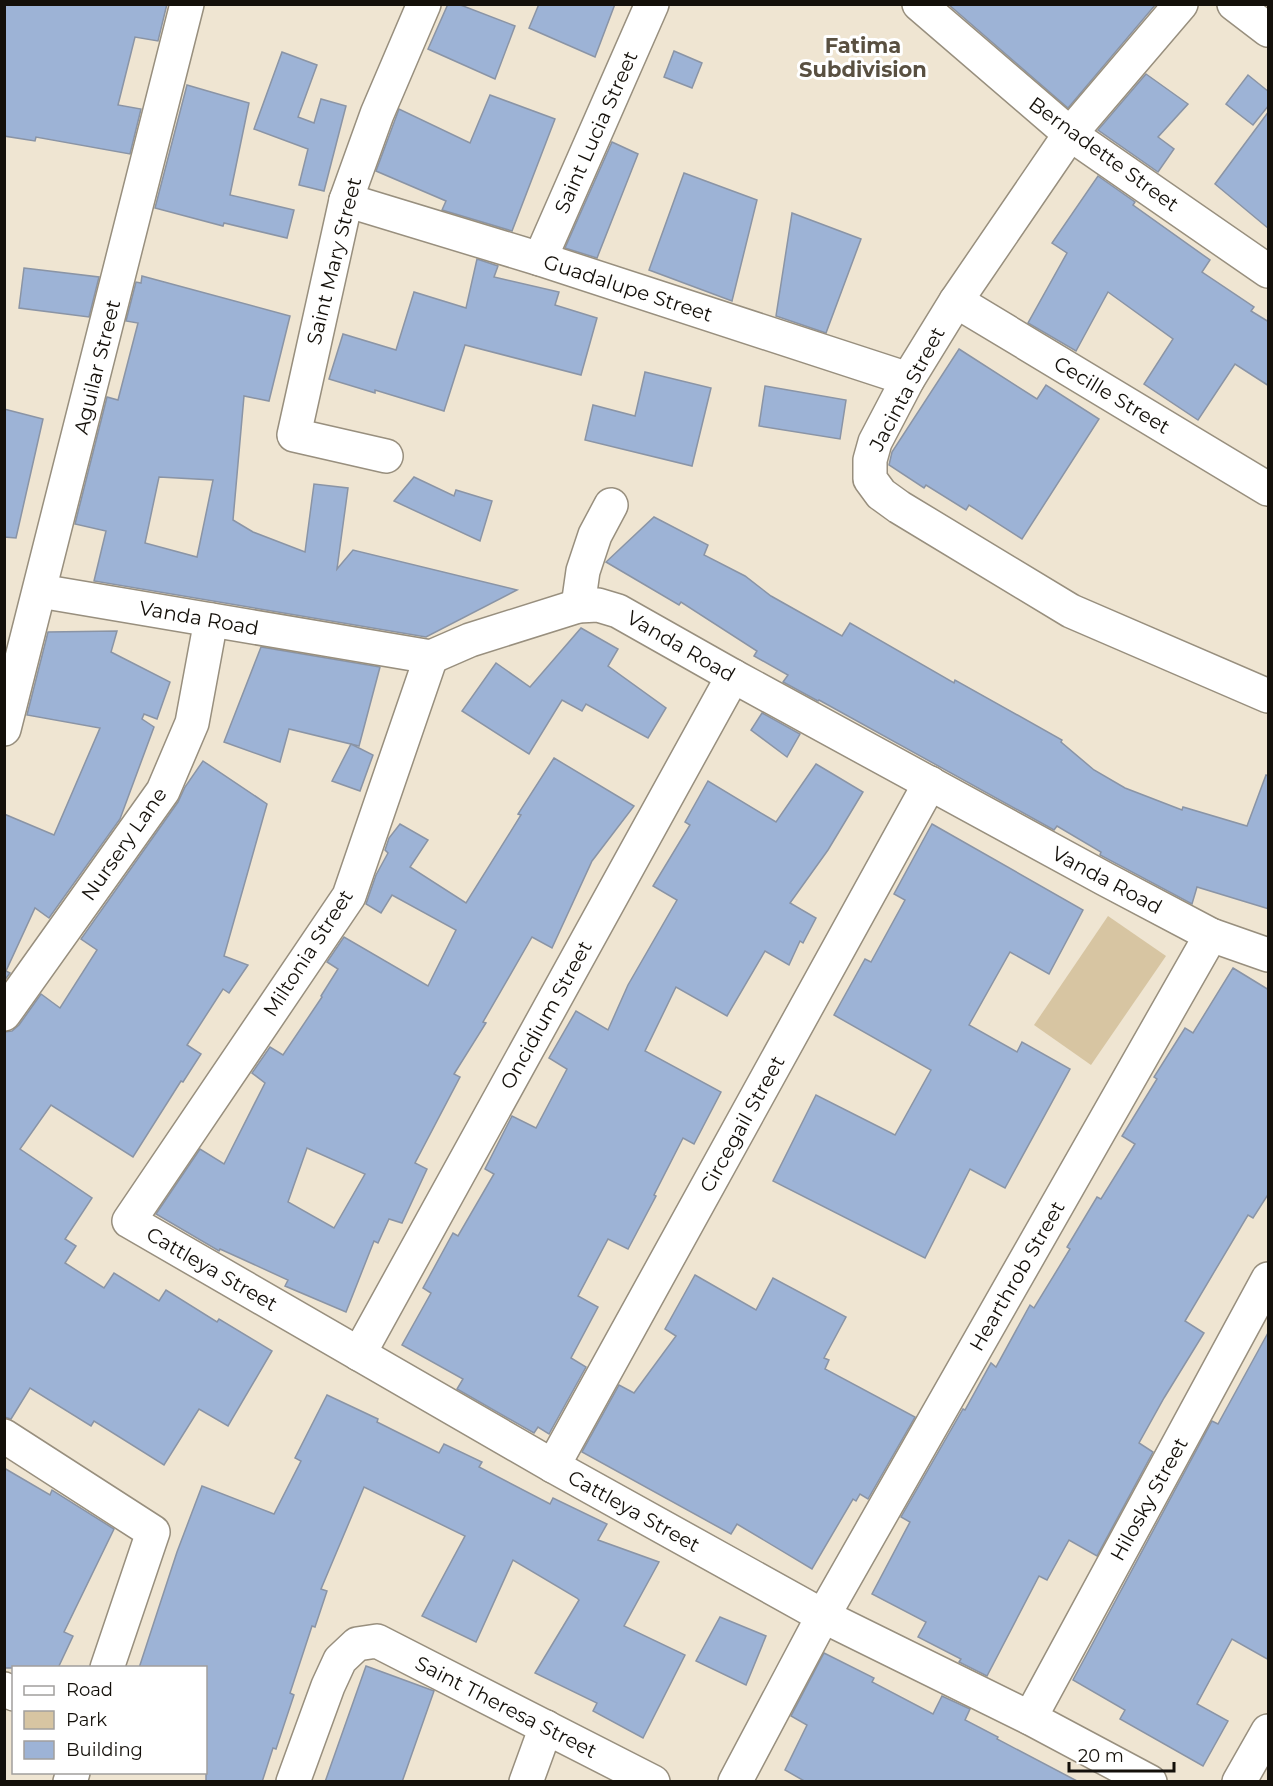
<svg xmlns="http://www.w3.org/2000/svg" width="1273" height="1786" font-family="Montserrat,sans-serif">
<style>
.green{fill:#d7c5a2}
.building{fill:#9db3d6;stroke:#8a94a5;stroke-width:1.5;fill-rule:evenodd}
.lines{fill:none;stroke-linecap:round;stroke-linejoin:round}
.minor-casing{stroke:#988f7e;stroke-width:36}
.minor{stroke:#fff;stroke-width:33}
.labels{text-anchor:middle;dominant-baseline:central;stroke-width:6;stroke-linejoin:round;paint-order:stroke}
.street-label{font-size:20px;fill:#14100a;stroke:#fff}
.neighbourhood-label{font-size:21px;font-weight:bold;fill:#595041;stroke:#fff}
</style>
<rect width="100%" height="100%" fill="#efe5d2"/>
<path class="green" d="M1108,916L1166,956L1091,1065L1034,1025Z"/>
<g class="building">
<path d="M4,4H167L158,41L135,37L118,105L141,109L130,154L36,137L35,141L4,136Z"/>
<path d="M448,4H458L515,26L495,79L428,49Z"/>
<path d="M539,4H615L595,57L529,28Z"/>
<path d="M948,4H1156L1068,108Z"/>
<path d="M674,51L702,63L692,88L664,77Z"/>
<path d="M282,52L317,65L298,117L314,123L321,99L346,106L324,191L299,185L308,149L254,129Z"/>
<path d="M1146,74L1188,104L1158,137L1174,149L1158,172L1098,130Z"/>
<path d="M1248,75L1269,92V105L1253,125L1226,104Z"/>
<path d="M187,85L249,103L230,195L294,210L287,238L224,223L223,226L155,208Z"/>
<path d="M490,95L555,119L512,231L442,210L446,201L376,171L399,109L470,143Z"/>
<path d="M1269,111V229L1215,184Z"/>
<path d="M612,142L638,154L597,258L565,248Z"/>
<path d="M684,173L757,200L732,301L649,270Z"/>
<path d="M1098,176L1135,202L1133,205L1210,260L1202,272L1254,307L1251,311L1269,322V386L1235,364L1198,420L1144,384L1173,339L1108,292L1076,351L1028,323L1067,253L1052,243Z"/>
<path d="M792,213L861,239L826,333L776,316Z"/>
<path d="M477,259L498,266L494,277L559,292L555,305L597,318L581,375L465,345L444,411L375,390V393L329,379L343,334L396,350L414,292L466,308Z"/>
<path d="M24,268L99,277L89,317L19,308Z"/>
<path d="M142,276L290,316L269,401L244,396L233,520L253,532L305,552L314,484L348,488L337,569L353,550L517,590L426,637L94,581L106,531L75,524L107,397L118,400L138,323L126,321L136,282L141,283ZM159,477L213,480L197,557L145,543Z"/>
<path d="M959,349L1037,399L1046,385L1099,419L1022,539L969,505L966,510L926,485L924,488L889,465L892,452Z"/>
<path d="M645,372L711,388L692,466L585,440L593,405L635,416Z"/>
<path d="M765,386L846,400L840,439L759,426Z"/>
<path d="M4,409L43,419L16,538L4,537Z"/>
<path d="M414,477L454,496L456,490L492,501L480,541L394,501Z"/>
<path d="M654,517L708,545L704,555L745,576L771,596L842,636L850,623L954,683L955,680L1062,740L1061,742L1094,770L1125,788L1182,810L1183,807L1247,826L1266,775L1269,776V909L1197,887L1192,904L1100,855L1101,852L1057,826L1054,830L819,700L818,701L783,682L788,675L754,656L757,651L681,602L679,605L606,562Z"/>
<path d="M581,628L618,649L608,666L666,708L648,738L586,704L582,711L562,700L529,754L462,711L496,663L530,687Z"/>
<path d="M117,631L111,652L170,682L157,719L144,714L142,719L154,727L120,819L49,918L35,908L6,971L10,973L4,981V814L54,835L100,728L27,715L48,632Z"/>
<path d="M261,647L380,667L359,746L289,729L280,762L224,742Z"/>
<path d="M762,713L800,734L787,757L751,730Z"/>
<path d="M351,744L373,755L360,791L332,781Z"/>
<path d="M554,758L634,806L592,861L552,948L532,937L483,1022L486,1023L454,1074L460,1077L415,1163L427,1169L402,1223L389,1219L378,1243L374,1241L346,1312L285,1286L288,1280L220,1249L219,1251L156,1214L200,1149L224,1164L265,1083L252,1073L270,1047L283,1055L322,997L321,996L338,969L327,962L344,937L428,986L456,930L392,895L381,913L366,904L376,875L388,853L385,850L389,838L400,824L428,840L410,867L466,903L521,815L518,814ZM307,1148L365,1174L334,1228L288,1202Z"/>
<path d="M203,761L267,804L224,956L248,965L229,993L223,989L187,1045L201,1054L183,1082L181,1081L133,1157L51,1105L20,1149L92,1198L65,1239L76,1246L65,1263L104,1288L114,1273L159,1301L166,1290L217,1322L219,1319L272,1351L228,1426L199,1409L164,1465L94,1421L91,1426L30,1388L11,1419L4,1417V1032L12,1031L19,1025L41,994L60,1008L97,950L81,939L178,802L185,787Z"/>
<path d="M816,764L863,792L828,850L790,903L816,918L803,943L800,941L789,965L765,951L727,1016L676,987L645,1051L721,1092L694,1144L683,1138L654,1195L656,1196L628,1249L608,1239L578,1296L598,1307L571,1358L586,1367L549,1434L538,1427L534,1433L457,1389L463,1379L402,1345L431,1293L423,1288L453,1233L458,1236L494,1174L485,1169L512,1116L536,1128L567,1069L549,1058L576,1011L608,1030L628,985L677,900L653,886L690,825L685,822L708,781L776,822Z"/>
<path d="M932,824L1083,910L1049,974L1010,952L969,1025L1017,1052L1022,1042L1070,1069L1005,1188L970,1169L925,1258L773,1181L816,1095L895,1135L931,1070L834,1015L865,959L871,962L905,900L894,894Z"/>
<path d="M1233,968L1269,990V1193L1253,1218L1248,1215L1185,1321L1204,1333L1164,1398L1139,1443L1153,1452L1097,1556L1069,1540L1047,1580L1039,1576L987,1676L959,1662L961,1659L918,1637L926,1622L872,1594L910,1522L901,1517L963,1409L965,1410L991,1363L996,1367L1030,1305L1034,1308L1070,1249L1067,1247L1097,1197L1101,1199L1135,1144L1122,1136L1157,1079L1154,1077L1185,1028L1193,1033Z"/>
<path d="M695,1275L756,1310L773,1278L846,1317L824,1358L829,1360L825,1369L915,1417L868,1499L860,1494L856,1501L853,1499L812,1569L737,1524L731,1534L582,1452L619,1385L634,1393L676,1336L665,1329Z"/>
<path d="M1269,1331V1660L1232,1639L1197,1704L1228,1721L1203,1766L1120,1719L1125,1710L1073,1680L1212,1421L1218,1424Z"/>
<path d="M327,1395L378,1419L377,1422L439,1453L444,1444L482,1462L479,1467L550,1504L553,1498L607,1524L598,1540L659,1562L624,1626L685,1655L643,1738L593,1711L597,1703L535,1673L579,1600L577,1598L513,1560L476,1642L422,1616L465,1536L364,1487L321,1589L327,1591L315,1627L312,1626L290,1693L294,1695L276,1749L273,1748L262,1782H206V1668H139L177,1552L202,1486L274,1514L301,1461L295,1458Z"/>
<path d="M4,1468L50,1495L52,1490L114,1529L64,1632L73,1636L58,1668H4Z"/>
<path d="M720,1617L766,1636L746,1685L696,1661Z"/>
<path d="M824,1653L874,1678L872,1682L933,1714L942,1696L970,1709L965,1720L998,1737L997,1739L1079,1782H806L785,1770L807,1725L791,1716Z"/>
<path d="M366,1666L434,1691L402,1782H325Z"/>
</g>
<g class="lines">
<defs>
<g id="minor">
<path d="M919,4L1070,134L1268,271"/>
<path d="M1181,4L1070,134L956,301L908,379L875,442L870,460V479L881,494L899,507L1071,611L1268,696"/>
<path d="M1234,4L1268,30"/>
<path d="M346,200L540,259L908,379"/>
<path d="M540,259L652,4"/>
<path d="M956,301L1268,489"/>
<path d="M386,456L294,435L346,200L377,114L424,4"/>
<path d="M40,591L431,657L470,640L578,606L598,605L618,611L733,676L1105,879L1211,935L1268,955"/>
<path d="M578,606L583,571L595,535L611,505"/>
<path d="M431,657L349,896L129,1221L553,1466L823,1616L1030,1718L1150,1782"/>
<path d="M4,729L187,4"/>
<path d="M4,1014L163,791L192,723L211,620"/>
<path d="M359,1354L733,676"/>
<path d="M4,1436L153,1532L107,1668"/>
<path d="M553,1466L930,783"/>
<path d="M4,1689L14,1694"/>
<path d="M1030,1718L1268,1279"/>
<path d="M70,1782L73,1772"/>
<path d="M293,1782L328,1686L340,1660L357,1644L377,1641L653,1782"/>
<path d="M526,1782L546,1727"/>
<path d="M735,1782L823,1616L1211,935"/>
<path d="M1239,1782L1268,1731"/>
</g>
</defs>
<use href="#minor" class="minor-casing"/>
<use href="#minor" class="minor"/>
</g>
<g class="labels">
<g class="street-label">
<text transform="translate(596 132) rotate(-66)">Saint Lucia Street</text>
<text transform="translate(1104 154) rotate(36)">Bernadette Street</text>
<text transform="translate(334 261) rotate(-76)">Saint Mary Street</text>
<text transform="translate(628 288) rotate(18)">Guadalupe Street</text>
<text transform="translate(97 367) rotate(-76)">Aguilar Street</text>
<text transform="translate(907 389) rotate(-62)">Jacinta Street</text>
<text transform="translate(1112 395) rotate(31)">Cecille Street</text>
<text transform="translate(199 618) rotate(10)">Vanda Road</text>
<text transform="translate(681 646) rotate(30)">Vanda Road</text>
<text transform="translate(124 844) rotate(-55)">Nursery Lane</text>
<text transform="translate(1107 880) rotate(28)">Vanda Road</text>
<text transform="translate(308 953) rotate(-57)">Miltonia Street</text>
<text transform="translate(546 1015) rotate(-61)">Oncidium Street</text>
<text transform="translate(742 1124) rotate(-61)">Circegail Street</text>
<text transform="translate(212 1269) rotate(30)">Cattleya Street</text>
<text transform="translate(1017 1276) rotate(-60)">Hearthrob Street</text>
<text transform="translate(1149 1499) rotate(-61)">Hilosky Street</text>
<text transform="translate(634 1511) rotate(29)">Cattleya Street</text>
<text transform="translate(506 1707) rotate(27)">Saint Theresa Street</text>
</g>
<g class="neighbourhood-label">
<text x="863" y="45">Fatima<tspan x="863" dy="24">Subdivision</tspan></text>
</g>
</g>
<rect width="1273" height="1786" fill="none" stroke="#14100a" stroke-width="12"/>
<rect x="12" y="1666" width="195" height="108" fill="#ffffff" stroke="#a19f9d" stroke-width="1.5"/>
<rect x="24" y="1686" width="30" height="9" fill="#ffffff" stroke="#a19f9d" stroke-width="1.5"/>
<text x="66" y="1696" font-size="18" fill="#14100a">Road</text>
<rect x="24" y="1711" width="30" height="18" fill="#d7c5a2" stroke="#a19f9d" stroke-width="1.5"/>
<text x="66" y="1726" font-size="18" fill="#14100a">Park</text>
<rect x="24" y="1741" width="30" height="18" fill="#9db3d6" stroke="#a19f9d" stroke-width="1.5"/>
<text x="66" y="1756" font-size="18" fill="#14100a">Building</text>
<path d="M1069 1762v9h105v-9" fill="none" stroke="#14100a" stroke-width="3"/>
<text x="1078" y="1762" font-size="18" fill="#14100a" stroke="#ffffff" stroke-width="4.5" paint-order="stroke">20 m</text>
</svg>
